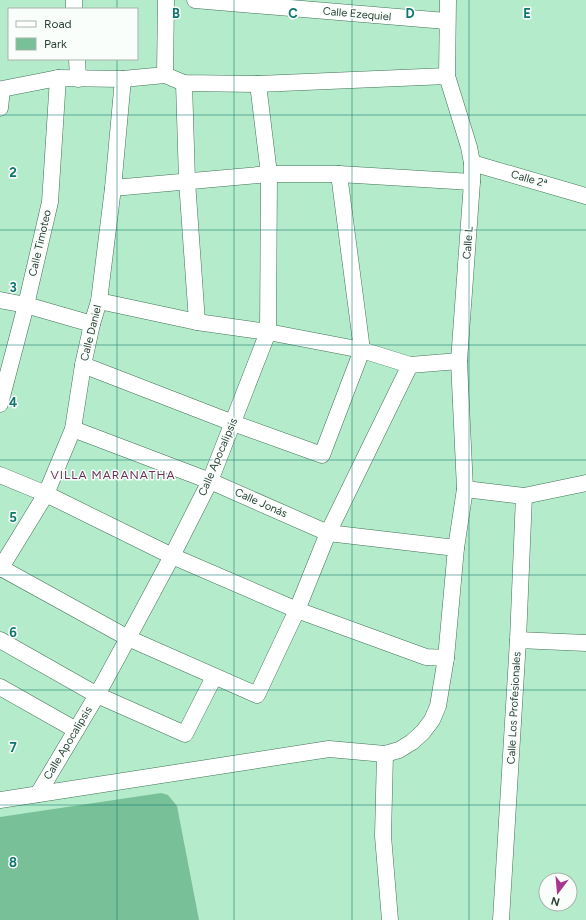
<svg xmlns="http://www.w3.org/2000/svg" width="586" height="920" font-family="Figtree,sans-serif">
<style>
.green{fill:#78c198}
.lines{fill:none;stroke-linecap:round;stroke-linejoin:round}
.street-casing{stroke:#407457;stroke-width:17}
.street{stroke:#fff;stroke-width:16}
.grid{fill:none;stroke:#0f766e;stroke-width:1;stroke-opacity:0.55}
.labels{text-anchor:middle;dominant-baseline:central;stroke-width:3;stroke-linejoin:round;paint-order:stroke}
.street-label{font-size:11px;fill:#2c4336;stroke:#f9fefb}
.neighbourhood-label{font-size:12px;letter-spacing:1px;fill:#6b325c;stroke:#f9fefb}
.grid-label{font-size:13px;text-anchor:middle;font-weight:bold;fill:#0f766e;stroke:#f9fefb;stroke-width:3;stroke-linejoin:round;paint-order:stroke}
</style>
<rect width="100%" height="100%" fill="#b4ebca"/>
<path class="green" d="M161,793L168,795L177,806L199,920H0V817Z"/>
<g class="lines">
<defs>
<g id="street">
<path d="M74,0V9"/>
<path d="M195,0L446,21"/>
<path d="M77,59L78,79"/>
<path d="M165,75L166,0"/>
<path d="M184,83L187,181L197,322"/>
<path d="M0,108L2,89L58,78L123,79L165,75L184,83L258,84L447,76"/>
<path d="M472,163L586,196"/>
<path d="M113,188L269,174H339L472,182"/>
<path d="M0,300L26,305L92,324"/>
<path d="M99,301L197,322L268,332L362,350L410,365L459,361"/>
<path d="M83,365L233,423L322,455L362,350L339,174"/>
<path d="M0,404L26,305L50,202L58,78"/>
<path d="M73,429L210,481L328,533L456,548"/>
<path d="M0,475L46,494L172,556L297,610L426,657L446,658"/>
<path d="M465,489L524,496L586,483"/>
<path d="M1,568L128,638L257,695L297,610L328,533L410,365"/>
<path d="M0,569L46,494L73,429L83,365L92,324L99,301L113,188L123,79"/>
<path d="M0,640L97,695L185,734L214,677"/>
<path d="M518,640L586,643"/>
<path d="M0,687L76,730"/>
<path d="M385,754L383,836L390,920"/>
<path d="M38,794L97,695L128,638L172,556L210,481L268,332L269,174L258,84"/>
<path d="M0,800L329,749L385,754L399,750L412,742L423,732L432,720L438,706L446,658L456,548L465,489L459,361L472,182V163L469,147L447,76L448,0"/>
<path d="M501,920L518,640L524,496"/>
</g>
</defs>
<use href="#street" class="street-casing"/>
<use href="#street" class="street"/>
</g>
<path class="grid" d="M117,0V9M234,0V920M352,0V920M469,0V920M117,59V920M0,115H586M0,230H586M0,345H586M0,460H586M0,575H586M0,690H586M0,805H586"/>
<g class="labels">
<g class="street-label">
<text transform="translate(357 14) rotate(5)">Calle Ezequiel</text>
<text transform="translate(529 179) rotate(16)">Calle 2ª</text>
<text transform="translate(40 243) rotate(-77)">Calle Timoteo</text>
<text transform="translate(468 243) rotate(-86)">Calle L</text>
<text transform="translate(91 333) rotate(-76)">Calle Daniel</text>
<text transform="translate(218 457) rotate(-67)">Calle Apocalipsis</text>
<text transform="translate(261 503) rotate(24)">Calle Jonás</text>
<text transform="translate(514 708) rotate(-87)">Calle Los Profesionales</text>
<text transform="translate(68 743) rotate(-59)">Calle Apocalipsis</text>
</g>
<g class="neighbourhood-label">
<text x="113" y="475">VILLA MARANATHA</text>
</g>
</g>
<g class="grid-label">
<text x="176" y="18">B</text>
<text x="293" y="18">C</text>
<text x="410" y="18">D</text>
<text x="527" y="18">E</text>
<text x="13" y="177">2</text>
<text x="13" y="292">3</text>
<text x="13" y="407">4</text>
<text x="13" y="522">5</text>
<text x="13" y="637">6</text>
<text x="13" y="752">7</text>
<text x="13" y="867">8</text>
</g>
<rect x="8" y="8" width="130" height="52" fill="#f9fefb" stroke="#a7b3ac"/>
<rect x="16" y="21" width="20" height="6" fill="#ffffff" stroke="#a7b3ac"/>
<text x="44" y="28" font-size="12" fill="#2c4336">Road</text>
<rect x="16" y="38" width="20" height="12" fill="#78c198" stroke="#a7b3ac"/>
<text x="44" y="48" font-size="12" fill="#2c4336">Park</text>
<g transform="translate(558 892) rotate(196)"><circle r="19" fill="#f9fefb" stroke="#a7b3ac"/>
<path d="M0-3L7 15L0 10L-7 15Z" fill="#a9358e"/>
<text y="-6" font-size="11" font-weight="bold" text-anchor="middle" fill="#2c4336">N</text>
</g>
</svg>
